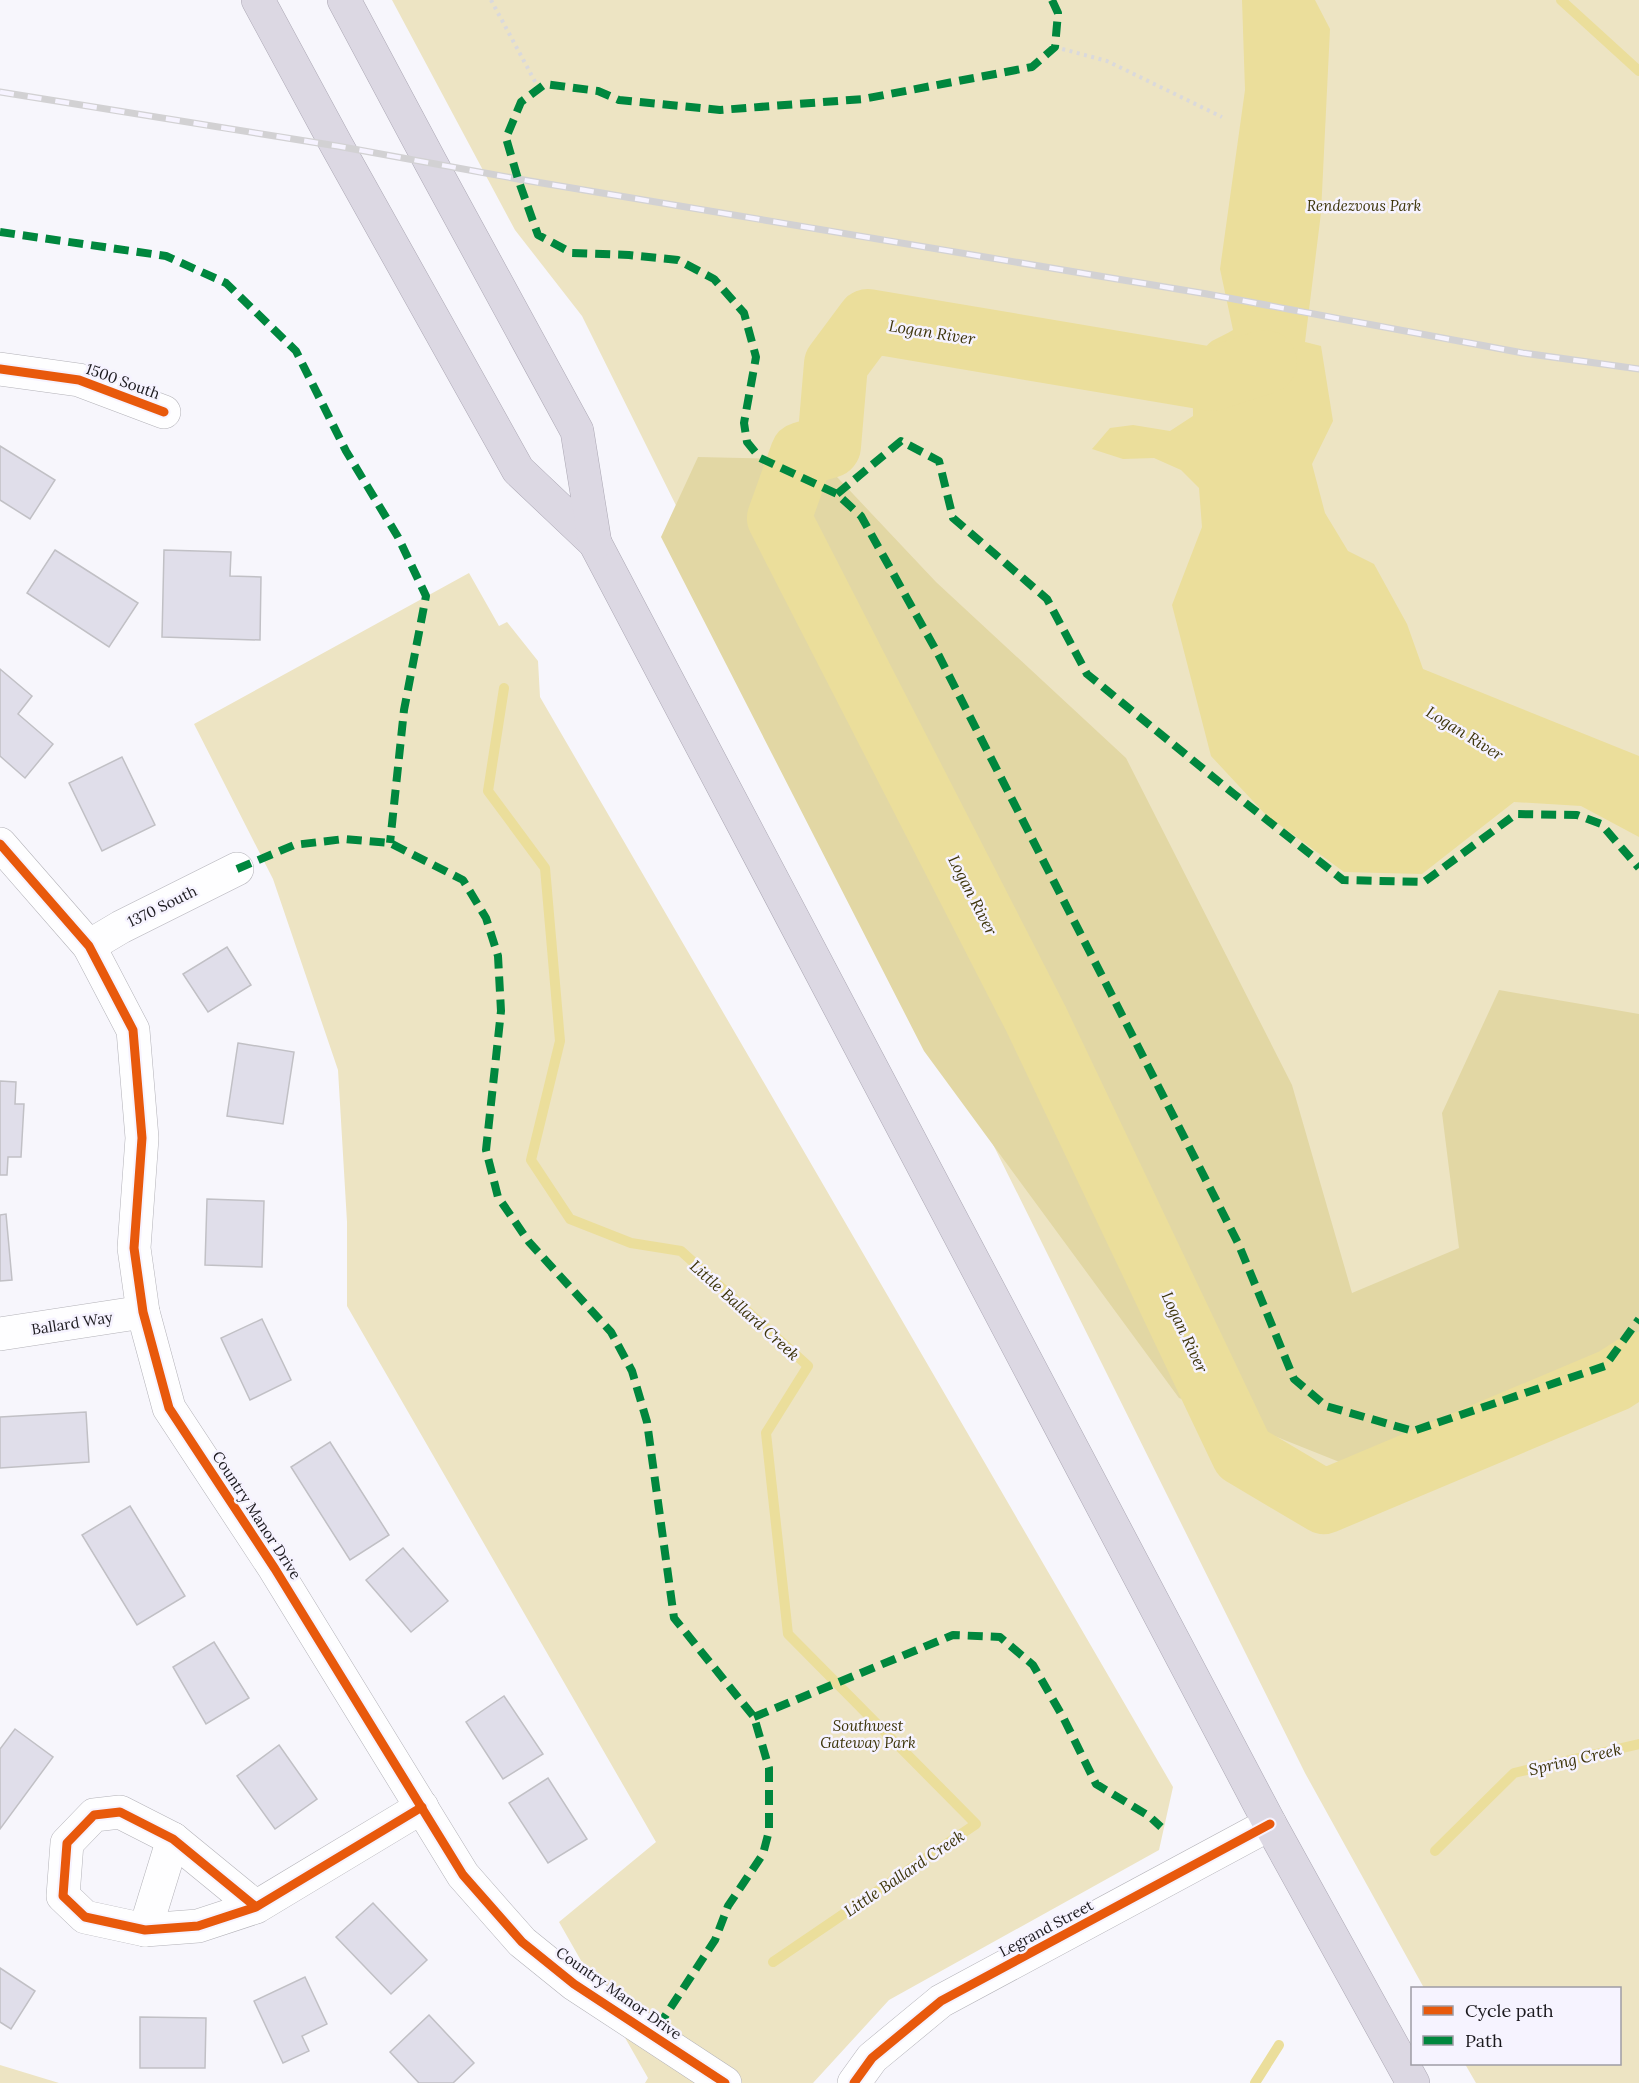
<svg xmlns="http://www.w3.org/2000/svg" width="1639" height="2083" font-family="Lora,serif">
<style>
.green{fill:#ede4c3}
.forest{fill:#e2d7a4}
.water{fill:#ebde9b}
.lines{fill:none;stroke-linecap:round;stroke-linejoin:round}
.stream{stroke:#ebde9b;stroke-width:10}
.river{stroke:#ebde9b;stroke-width:64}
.building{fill:#e0deea;stroke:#c1c0c5;stroke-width:1.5}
.street-casing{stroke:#b3b2b8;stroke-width:34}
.highway-casing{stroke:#aca8b4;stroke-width:34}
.path{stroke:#dad9dc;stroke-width:4;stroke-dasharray:3 4.5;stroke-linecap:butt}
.street{stroke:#fefeff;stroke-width:33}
.highway{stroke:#dcd8e3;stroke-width:33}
.rail-casing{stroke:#d2d1d3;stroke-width:7}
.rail{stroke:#f6f3ff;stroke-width:4.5;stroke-dasharray:14;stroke-linecap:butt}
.quiet{stroke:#00873e;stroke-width:8;stroke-dasharray:15 8;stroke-linecap:butt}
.cycleway-casing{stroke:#f6f3ff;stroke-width:13}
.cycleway{stroke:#e8590c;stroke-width:9}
.labels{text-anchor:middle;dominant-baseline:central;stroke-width:5;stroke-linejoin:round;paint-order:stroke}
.park-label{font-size:15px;font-style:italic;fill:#3c3409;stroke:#f6f3ff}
.street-label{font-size:15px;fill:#1b191e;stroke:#f6f3ff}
.water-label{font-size:16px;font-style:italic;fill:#3d340a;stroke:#f6f3ff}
</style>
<rect width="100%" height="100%" fill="#f7f6fc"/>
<g class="green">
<path d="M392,0H1639V2083H1476L1465,2064H1620V1988H1424L1305,1773L582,316L515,230Z"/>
<path d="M469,573L499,626L507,622L538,661L540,697L1173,1787L1159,1850L889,2000L813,2083H645L648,2078L559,1922L656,1842L347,1306V1222L338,1070L273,879L194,724Z"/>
<path d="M0,2065L59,2083H0Z"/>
</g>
<path class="forest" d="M698,457L821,460L936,582L1126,758L1292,1085L1352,1293L1459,1248L1442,1113L1499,990L1639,1014V1391L1407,1489L1179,1398L924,1051L661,537Z"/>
<path class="water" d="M1242,0H1315L1330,29L1321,213L1305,342L1321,346L1333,421L1312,464L1325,513L1348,551L1374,564L1407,624L1423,669L1639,756V837L1581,806L1514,802L1422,874L1344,872L1265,814L1211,756L1172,605L1202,527L1199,488L1181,470L1154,458L1123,459L1092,449L1110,428L1133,425L1170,431L1193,416C1193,391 1190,358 1212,341C1219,337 1227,334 1233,330L1220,269L1245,90Z"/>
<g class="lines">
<g class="stream">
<path d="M1561,0L1639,71"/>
<path d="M504,688L488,791L545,868L560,1041L531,1160L570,1219L631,1243L681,1251L808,1366L766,1433L788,1634L976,1824L773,1962"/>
<path d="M1435,1851L1514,1773L1639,1744"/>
<path d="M1255,2083L1279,2045"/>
</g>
<path class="river" d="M1265,362L1212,379L868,321L836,364L829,446L802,454L779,518L1036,1019L1243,1454L1324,1502L1614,1380L1639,1364"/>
</g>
<g class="building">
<path d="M0,446L55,480L30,519L0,500Z"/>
<path d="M55,550L138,603L109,647L27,593Z"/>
<path d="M164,550L231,552L230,576L261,577L260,640L162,637Z"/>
<path d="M0,669L32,696L18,714L53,744L25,778L0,756Z"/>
<path d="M122,757L155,825L102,851L69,783Z"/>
<path d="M227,947L251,985L208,1012L183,974Z"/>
<path d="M238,1043L294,1052L283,1124L227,1116Z"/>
<path d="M0,1081L16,1082L15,1104H24L21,1157H8L7,1175H0Z"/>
<path d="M207,1199L264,1201L262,1267L205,1265Z"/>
<path d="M6,1214L12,1280L0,1281V1215Z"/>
<path d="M262,1319L291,1380L250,1400L221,1338Z"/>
<path d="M86,1412L89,1462L0,1468V1417Z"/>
<path d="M330,1442L389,1535L350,1560L291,1467Z"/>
<path d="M130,1506L185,1596L137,1625L82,1535Z"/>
<path d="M403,1548L448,1601L411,1632L366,1580Z"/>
<path d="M214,1642L249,1698L206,1724L173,1667Z"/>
<path d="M504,1696L543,1754L503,1779L466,1722Z"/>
<path d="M15,1729L53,1757L0,1829V1749Z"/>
<path d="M279,1745L317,1799L275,1829L237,1776Z"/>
<path d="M548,1778L587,1839L548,1863L509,1803Z"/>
<path d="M373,1903L427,1960L391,1994L336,1937Z"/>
<path d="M0,1968L35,1991L11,2029L0,2022Z"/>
<path d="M305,1977L327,2024L302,2036L309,2051L283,2063L254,2001Z"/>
<path d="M429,2015L474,2063L453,2083H419L390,2052Z"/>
<path d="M140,2017L206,2018L205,2068H140Z"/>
</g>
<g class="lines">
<defs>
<g id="street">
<path d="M0,369L79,380L164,412"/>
<path d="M0,844L89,946L133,1030L142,1138L134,1248L143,1312L169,1408L275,1569L463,1875L522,1942L574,1984L725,2083"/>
<path d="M89,946L121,927L237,869"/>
<path d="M0,1334L143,1312"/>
<path d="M256,1907L198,1926L145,1930L85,1917L63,1896L67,1843L94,1815L120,1812L173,1839L256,1907L422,1807"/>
<path d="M145,1930L173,1839"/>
<path d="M854,2083L872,2058L941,2001L1270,1824"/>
</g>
<g id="highway">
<path d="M258,0L337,146L518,470L595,543L1270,1824L1413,2083"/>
<path d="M344,0L431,163L577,431L595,543"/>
</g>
</defs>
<use href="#street" class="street-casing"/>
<use href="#highway" class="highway-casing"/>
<g class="path">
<path d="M491,0L539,89"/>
<path d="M1055,47L1107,61L1222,117"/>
</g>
<use href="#street" class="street"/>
<use href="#highway" class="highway"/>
<defs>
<path id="rail" d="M0,92L337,146L518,179L1207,294L1523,353L1639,369"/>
</defs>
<use href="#rail" class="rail-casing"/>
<use href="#rail" class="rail"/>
<g class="quiet">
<path d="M1052,0L1058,13L1055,47L1032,67L863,99L720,110L619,100L598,91L545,84L521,102L506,138L518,179L538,235L572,253L629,255L678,260L714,279L744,313L756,357L744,423L747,442L760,458L837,494L861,516L937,652L1238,1243L1294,1379L1326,1406L1413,1431L1605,1366L1639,1319"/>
<path d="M0,232L166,256L226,283L296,351L346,451L398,537L426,596L404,710L390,843"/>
<path d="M837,494L901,441L939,461L953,518L1047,599L1087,674L1234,794L1343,880L1424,882L1516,814L1577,815L1601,824L1639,868"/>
<path d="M237,869L294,845L344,839L390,843L463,880L486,918L498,956L501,1011L486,1150L498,1197L529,1242L611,1332L632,1371L647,1422L674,1618L754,1717L769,1768V1831L763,1854L728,1906L715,1940L652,2036"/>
<path d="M754,1717L953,1635L1000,1637L1033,1665L1063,1717L1096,1784L1149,1816L1161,1827"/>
</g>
<defs>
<g id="cycleway">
<path d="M0,369L79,380L164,412"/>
<path d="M0,844L89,946L133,1030L142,1138L134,1248L143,1312L169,1408L275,1569L463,1875L522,1942L574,1984L725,2083"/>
<path d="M256,1907L198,1926L145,1930L85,1917L63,1896L67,1843L94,1815L120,1812L173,1839L256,1907L422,1807"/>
<path d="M854,2083L872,2058L941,2001L1270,1824"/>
</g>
</defs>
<use href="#cycleway" class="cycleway-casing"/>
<use href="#cycleway" class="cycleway"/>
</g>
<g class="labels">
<g class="park-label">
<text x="1364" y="205">Rendezvous Park</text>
<text x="868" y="1725">Southwest<tspan x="868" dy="17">Gateway Park</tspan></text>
</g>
<g class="street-label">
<text transform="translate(123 381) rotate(20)">1500 South</text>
<text transform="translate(162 906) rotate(-26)">1370 South</text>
<text transform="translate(72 1323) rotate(-9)">Ballard Way</text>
<text transform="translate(257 1515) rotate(57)">Country Manor Drive</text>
<text transform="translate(1046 1928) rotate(-28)">Legrand Street</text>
<text transform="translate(619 1993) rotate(35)">Country Manor Drive</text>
</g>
<g class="water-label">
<text transform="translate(932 332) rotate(9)">Logan River</text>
<text transform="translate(1465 733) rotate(32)">Logan River</text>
<text transform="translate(973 895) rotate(63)">Logan River</text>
<text transform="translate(745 1310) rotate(42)">Little Ballard Creek</text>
<text transform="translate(1185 1332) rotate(65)">Logan River</text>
<text transform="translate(1575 1759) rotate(-13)">Spring Creek</text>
<text transform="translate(904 1873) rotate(-34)">Little Ballard Creek</text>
</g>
</g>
<rect x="1411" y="1987" width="210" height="78" fill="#f6f3ff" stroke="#9e9ca5" stroke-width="1.5"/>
<rect x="1423" y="2006" width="30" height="9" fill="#e8590c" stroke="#9e9ca5" stroke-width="1.5"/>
<text x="1465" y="2017" font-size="18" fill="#1b191e">Cycle path</text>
<rect x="1423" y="2036" width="30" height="9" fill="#00873e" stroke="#9e9ca5" stroke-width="1.5"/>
<text x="1465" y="2047" font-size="18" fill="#1b191e">Path</text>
</svg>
